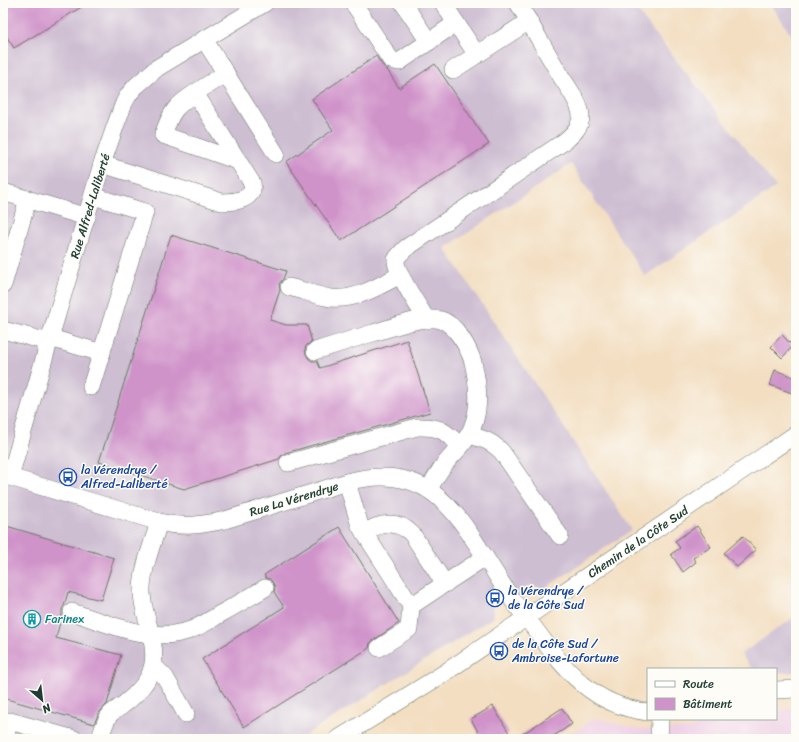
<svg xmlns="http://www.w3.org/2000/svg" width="799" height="742" font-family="Sriracha,sans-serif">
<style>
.built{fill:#efd0e5}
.industrial{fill:#cdbed2}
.building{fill:#cf92c9}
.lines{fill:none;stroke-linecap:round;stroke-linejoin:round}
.minor-casing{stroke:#697565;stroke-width:18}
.minor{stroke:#fff;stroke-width:17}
.labels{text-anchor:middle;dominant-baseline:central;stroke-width:3;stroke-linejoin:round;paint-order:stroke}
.street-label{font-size:12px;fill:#1f3d34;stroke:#fdfcf7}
.transit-label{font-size:12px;fill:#164399;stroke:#fdfcf7;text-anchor:start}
.culture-label{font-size:12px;fill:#0d838f;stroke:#fdfcf7;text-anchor:start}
</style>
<rect width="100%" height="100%" fill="#fdfcf7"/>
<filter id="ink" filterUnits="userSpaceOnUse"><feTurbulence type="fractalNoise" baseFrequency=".025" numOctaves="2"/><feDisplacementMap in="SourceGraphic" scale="8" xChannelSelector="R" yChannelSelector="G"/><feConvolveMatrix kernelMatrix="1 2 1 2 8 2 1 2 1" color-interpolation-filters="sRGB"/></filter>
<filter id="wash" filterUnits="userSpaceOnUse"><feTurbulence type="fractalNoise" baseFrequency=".012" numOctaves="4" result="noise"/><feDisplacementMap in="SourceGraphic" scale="16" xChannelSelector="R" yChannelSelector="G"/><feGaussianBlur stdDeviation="0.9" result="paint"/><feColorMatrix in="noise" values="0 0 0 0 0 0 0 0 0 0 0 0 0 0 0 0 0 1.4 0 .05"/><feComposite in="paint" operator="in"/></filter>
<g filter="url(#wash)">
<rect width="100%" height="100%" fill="#f3dec1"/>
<path class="built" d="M792,708L796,709V739H564L595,718L639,729H688L720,719H776V710Z"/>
<g class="industrial">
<path d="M3,3H631L776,187L645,276L571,164L445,248L632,530L544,589L530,585L492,607L494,617L299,739H3Z"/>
<path d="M770,3H796V42Z"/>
<path d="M796,616V672L776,673V669H752L741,654Z"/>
</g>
<g id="blocks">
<g class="building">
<path d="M3,3H88L14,48L3,31Z"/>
<path d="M376,56L383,66L386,68L399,88L435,64L489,144L341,241L286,162L333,130L312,99Z"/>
<path d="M171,235L286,271L283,279L279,284L280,290L270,320L286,325H307L312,342L308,344L305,348L306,354L309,359L312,361H317L320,368L407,340L430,412L285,453L281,456L279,459L184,489L99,462Z"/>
<path d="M782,335L793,346L782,358L771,347Z"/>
<path d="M775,370L796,378V382L792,393L770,385Z"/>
<path d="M3,525L114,558L101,600L68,592L64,606L62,609V614L56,638L121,655L107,704L99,713L94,724L3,698Z"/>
<path d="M697,526L711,547L693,558L696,562L683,572L671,554L680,548L675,541Z"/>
<path d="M339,527L399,623L374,640L370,643L369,648L244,727L202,659L284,607L274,592L275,587L273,583L270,579L266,578L264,575Z"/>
<path d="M743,536L756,550L737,567L724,553Z"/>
<path d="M493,706L509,733L499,739H482L471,719Z"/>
<path d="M562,708L572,724L549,739H515Z"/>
</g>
</g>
</g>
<g filter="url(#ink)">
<use href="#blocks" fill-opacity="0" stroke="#697565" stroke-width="1"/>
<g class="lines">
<defs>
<g id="minor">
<path d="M354,3V4L391,60L399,62L456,23L443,3"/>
<path d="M403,3L429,42"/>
<path d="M456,23L477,55"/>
<path d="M204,39L276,154"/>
<path d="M453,70L529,21"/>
<path d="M195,93C175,106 171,112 163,135L238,161"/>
<path d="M102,164L222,202C234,202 256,200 252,183L195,93L226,73"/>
<path d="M3,192L87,217"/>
<path d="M3,285L28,199"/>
<path d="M289,287C302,290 317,296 331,298C355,301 379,286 400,275"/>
<path d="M427,320C420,309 395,271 396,260C397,256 403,251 406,248L565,141C573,134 581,127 581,116C581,105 568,87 562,78C547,53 533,28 518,3"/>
<path d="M3,330L49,342"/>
<path d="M50,338L102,353"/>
<path d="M315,351C334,345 353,339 373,333C391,328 423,315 441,320C456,324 469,349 473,362C478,384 481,407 472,428C465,446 451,454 441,469C436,476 432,483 429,490"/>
<path d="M91,387L145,212L93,196"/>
<path d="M469,435C484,439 491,441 502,452L560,536"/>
<path d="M288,463L417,427C441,426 444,431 461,446"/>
<path d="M3,475L159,522C182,528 203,525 225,520L347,482C377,474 407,474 433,493C455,509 469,532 483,554C494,570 503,587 514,602C521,611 528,620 535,629C565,670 593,706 648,712"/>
<path d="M10,477L50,338L102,164L116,124L124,103L129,94L136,86L157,68L265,3"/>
<path d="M347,482L360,526L411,606L485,557"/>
<path d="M364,533C380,522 398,520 412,534L445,584"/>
<path d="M72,612C106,623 149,642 184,632C197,629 208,621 220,614C235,606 250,597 265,588"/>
<path d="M379,648L409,629L411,606"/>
<path d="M152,668L157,669L165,677L186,714"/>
<path d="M776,690L796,689"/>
<path d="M4,739L10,721L74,739"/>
<path d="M100,739C102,732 104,723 109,716C112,711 118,709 123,705C135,696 151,680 153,664C157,640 143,617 142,593C141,571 153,543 159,522"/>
<path d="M338,739L443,674L796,434"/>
<path d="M659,739L660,719"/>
</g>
</defs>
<use href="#minor" class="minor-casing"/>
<use href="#minor" class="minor"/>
</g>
</g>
<defs>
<symbol id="bus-ring" viewBox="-11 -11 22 22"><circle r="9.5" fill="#fdfcf7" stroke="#1a4fb4" stroke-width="1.5"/><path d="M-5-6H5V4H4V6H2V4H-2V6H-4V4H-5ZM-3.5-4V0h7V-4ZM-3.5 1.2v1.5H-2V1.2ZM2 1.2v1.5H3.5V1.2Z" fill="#1a4fb4"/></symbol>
<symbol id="building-ring" viewBox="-11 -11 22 22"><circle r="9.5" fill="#fdfcf7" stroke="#0f9aa8" stroke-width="1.5"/><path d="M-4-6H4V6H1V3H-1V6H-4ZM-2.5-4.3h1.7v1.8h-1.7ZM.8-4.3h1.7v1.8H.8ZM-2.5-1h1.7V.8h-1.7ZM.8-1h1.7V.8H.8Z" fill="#0f9aa8"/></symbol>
</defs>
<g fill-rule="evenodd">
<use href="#bus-ring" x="58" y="467" width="20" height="20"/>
<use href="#bus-ring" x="485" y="588" width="20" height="20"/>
<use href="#building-ring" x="22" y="609" width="20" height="20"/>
<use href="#bus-ring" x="489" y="641" width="20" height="20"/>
</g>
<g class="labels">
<g class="street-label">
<text transform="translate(90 206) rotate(-73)">Rue Alfred-Laliberté</text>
<text transform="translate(294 499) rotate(-17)">Rue La Vérendrye</text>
<text transform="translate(638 542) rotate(-34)">Chemin de la Côte Sud</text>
</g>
<g class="transit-label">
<text x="81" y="470">la Vérendrye /<tspan x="81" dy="14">Alfred-Laliberté</tspan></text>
<text x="508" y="591">la Vérendrye /<tspan x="508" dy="14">de la Côte Sud</tspan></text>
<text x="512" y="644">de la Côte Sud /<tspan x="512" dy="14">Ambroise-Lafortune</tspan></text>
</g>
<g class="culture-label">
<text x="45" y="619">Farinex</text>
</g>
</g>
<rect width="799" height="742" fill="none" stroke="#fdfcf7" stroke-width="16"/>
<rect x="647" y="668" width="130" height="52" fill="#fdfcf7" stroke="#a4b0a9"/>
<rect x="655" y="681" width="20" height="6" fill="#ffffff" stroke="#a4b0a9"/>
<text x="683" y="688" font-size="12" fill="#1f3d34">Route</text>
<rect x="655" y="698" width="20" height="12" fill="#cf92c9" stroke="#a4b0a9"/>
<text x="683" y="708" font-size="12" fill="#1f3d34">Bâtiment</text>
<g transform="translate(42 700) rotate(152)" stroke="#fdfcf7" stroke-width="3" paint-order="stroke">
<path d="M0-3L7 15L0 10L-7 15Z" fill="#1f3d34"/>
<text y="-6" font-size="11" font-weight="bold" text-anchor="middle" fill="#1f3d34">N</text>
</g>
</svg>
